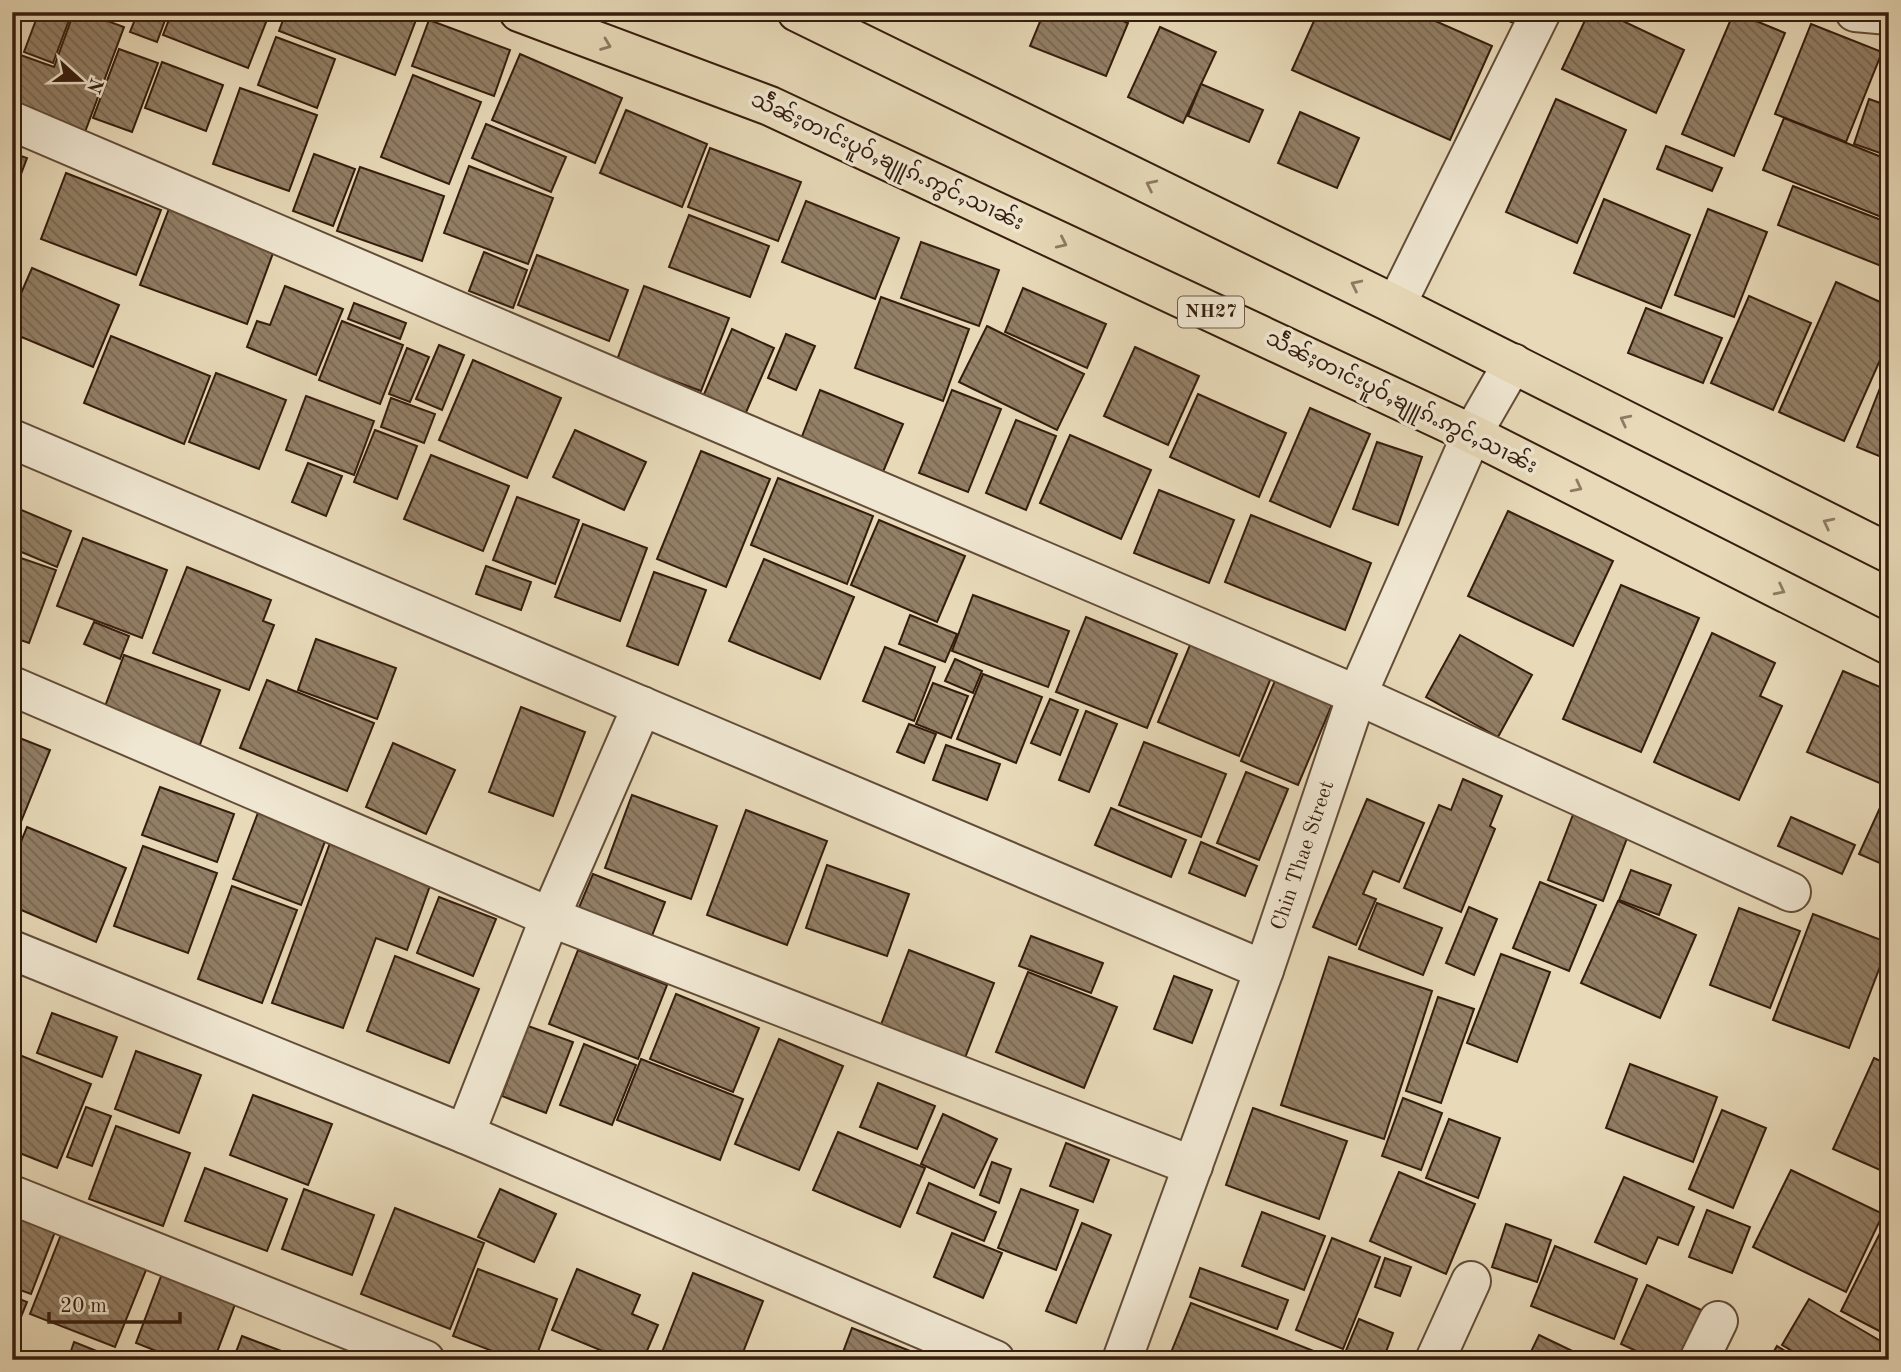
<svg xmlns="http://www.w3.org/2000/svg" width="1901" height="1372" font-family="'Old Standard TT','Noto Sans Myanmar',serif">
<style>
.building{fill:url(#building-back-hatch);stroke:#351c0d;stroke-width:2}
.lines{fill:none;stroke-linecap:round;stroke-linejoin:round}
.street-casing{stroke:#624c38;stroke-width:42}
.highway-casing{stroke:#351c0d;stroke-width:42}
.street{stroke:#f0e7d2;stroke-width:38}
.highway{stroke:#e8dab9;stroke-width:38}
.oneway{stroke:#8e7b63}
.labels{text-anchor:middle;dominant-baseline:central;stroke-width:7;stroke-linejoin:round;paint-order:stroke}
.shield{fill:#f0e7d2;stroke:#6d5948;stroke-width:2}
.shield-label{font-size:19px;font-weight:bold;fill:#351c0d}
.street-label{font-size:21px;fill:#351c0d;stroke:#f0e7d2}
</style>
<defs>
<pattern id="building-back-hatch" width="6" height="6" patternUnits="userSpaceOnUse" patternTransform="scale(1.75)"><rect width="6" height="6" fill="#927f66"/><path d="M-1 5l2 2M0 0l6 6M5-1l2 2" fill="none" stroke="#786752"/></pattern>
</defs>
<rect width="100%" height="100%" fill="#e8dab9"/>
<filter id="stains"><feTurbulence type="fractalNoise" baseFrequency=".00286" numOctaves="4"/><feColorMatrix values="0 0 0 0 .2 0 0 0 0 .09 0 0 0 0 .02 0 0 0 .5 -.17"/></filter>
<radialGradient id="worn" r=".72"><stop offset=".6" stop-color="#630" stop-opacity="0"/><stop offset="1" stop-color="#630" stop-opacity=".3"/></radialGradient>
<g class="building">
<path d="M39,12H72L53,63L24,52Z"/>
<path d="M74,12H83L124,27L85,132L12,104V52L54,67Z"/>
<path d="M138,12H168L157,42L130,32Z"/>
<path d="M172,12H270L248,68L163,35Z"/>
<path d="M286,12H419L395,75L279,31Z"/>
<path d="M1044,12H1101L1128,23L1106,76L1030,46Z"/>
<path d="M1318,12H1415L1492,46L1450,140L1292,70Z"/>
<path d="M1487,12H1521L1516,24Z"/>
<path d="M1589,12H1604L1684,50L1656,113L1562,69Z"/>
<path d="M1734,12L1785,33L1734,156L1682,134Z"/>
<path d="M429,20L510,50L494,96L412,66Z"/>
<path d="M1811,24L1882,52L1846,142L1775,114Z"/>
<path d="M1160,27L1216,52L1183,123L1128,97Z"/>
<path d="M276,37L335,59L317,108L258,85Z"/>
<path d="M119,49L158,63L132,132L93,118Z"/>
<path d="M520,54L622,98L595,163L492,120Z"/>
<path d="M162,62L223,85L206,131L145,108Z"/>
<path d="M413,75L481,102L449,184L381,157Z"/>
<path d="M1201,84L1263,110L1249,142L1188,116Z"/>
<path d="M240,88L317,115L289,191L213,164Z"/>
<path d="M1556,99L1626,130L1577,243L1506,212Z"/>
<path d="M1869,99L1889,106V156L1854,144Z"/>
<path d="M626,110L707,144L682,207L600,173Z"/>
<path d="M1300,112L1359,138L1337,188L1278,163Z"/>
<path d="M1784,118L1889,160V220L1763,170Z"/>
<path d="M486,124L566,157L551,192L472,158Z"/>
<path d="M1666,146L1722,168L1712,191L1657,169Z"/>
<path d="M710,148L801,182L778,241L688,207Z"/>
<path d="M12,153L27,158L12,198Z"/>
<path d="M314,154L355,169L333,226L293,211Z"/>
<path d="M469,166L553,198L528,264L444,233Z"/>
<path d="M360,167L444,196L422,261L337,231Z"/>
<path d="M66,173L161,210L136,275L41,239Z"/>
<path d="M1793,186L1889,223V269L1778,225Z"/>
<path d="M1604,199L1690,235L1661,308L1574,273Z"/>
<path d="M806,201L899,238L875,299L782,262Z"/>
<path d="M170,206L276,245L247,324L140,285Z"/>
<path d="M1708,209L1767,232L1734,317L1675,295Z"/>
<path d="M689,215L769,246L750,297L669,267Z"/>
<path d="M921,242L999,270L979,326L901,298Z"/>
<path d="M484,252L527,270L513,308L469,291Z"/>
<path d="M537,255L628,290L609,341L518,305Z"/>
<path d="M32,268L119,305L93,367L12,333V314Z"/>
<path d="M1836,282L1889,306V340L1844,441L1779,412Z"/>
<path d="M285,286L343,309L316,375L247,347L257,321L270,325Z"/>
<path d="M644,286L729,318L701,391L617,360Z"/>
<path d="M1023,288L1106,324L1087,368L1005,332Z"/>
<path d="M1749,296L1811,323L1773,410L1711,383Z"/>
<path d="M881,297L969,329L943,401L855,368Z"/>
<path d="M354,303L406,323L400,339L348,319Z"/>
<path d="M1646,308L1722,338L1703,383L1628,353Z"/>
<path d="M342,321L403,345L380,404L319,380Z"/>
<path d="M987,326L1084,374L1057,430L959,382Z"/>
<path d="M732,329L774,348L744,417L702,399Z"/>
<path d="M786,334L815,346L796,390L768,378Z"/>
<path d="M111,336L210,376L184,444L84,403Z"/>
<path d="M439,345L464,355L442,410L416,399Z"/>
<path d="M1135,347L1199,376L1168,445L1104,416Z"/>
<path d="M407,348L429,357L410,402L389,394Z"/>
<path d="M473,360L561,398L527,478L439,440Z"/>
<path d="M1889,365V460L1857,447Z"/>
<path d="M216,373L286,400L259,469L189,442Z"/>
<path d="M820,390L903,424L883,472L801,439Z"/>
<path d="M952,390L1001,409L968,492L919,473Z"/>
<path d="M1198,394L1286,433L1259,497L1170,457Z"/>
<path d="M306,396L374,421L354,475L286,450Z"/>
<path d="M391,398L435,414L424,443L381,427Z"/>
<path d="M1310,408L1370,434L1330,527L1270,501Z"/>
<path d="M1016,420L1056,436L1026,510L986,493Z"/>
<path d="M375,430L417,446L397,499L354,482Z"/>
<path d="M575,430L646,462L624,510L553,477Z"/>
<path d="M1070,435L1151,470L1121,539L1040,503Z"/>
<path d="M1377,442L1422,457L1398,525L1353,509Z"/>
<path d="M701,451L770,479L726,587L657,559Z"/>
<path d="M431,455L509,486L483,551L404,519Z"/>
<path d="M308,463L342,476L326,516L292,502Z"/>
<path d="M778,478L873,516L847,584L751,545Z"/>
<path d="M1159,490L1234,520L1209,583L1134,553Z"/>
<path d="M517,497L579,520L555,584L493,560Z"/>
<path d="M12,506L71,531L57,567L12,548Z"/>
<path d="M1508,511L1613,561L1573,646L1468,596Z"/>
<path d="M1251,515L1371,563L1345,630L1225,582Z"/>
<path d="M879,520L965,556L937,622L851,585Z"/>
<path d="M583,524L647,548L620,621L555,597Z"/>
<path d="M83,538L167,570L142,638L57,606Z"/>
<path d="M12,555L56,570L29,643L12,637Z"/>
<path d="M764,559L854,597L820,679L729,641Z"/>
<path d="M486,566L531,582L521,610L476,594Z"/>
<path d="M187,567L271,600L263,621L274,625L249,690L153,653Z"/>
<path d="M654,572L706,590L678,665L627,646Z"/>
<path d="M1621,585L1699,618L1641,752L1563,719Z"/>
<path d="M973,595L1069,631L1048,687L952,651Z"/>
<path d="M910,615L957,634L945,662L899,644Z"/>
<path d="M1086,617L1177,654L1147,728L1056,692Z"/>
<path d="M94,622L129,636L120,659L84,644Z"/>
<path d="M1712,633L1775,663L1760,696L1782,706L1739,800L1654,762Z"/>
<path d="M1460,635L1532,675L1498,737L1426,697Z"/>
<path d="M316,639L396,668L377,719L298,690Z"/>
<path d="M1190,645L1271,678L1239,756L1158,722Z"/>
<path d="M885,647L935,667L914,721L863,701Z"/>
<path d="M124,655L220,690L199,747L103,712Z"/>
<path d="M955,659L982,671L973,693L945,681Z"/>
<path d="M1843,671L1889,691V787L1807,752Z"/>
<path d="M983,674L1042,697L1016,763L957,739Z"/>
<path d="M1277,676L1334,700L1298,785L1241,761Z"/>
<path d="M267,680L374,723L347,791L240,748Z"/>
<path d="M933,683L968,696L951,738L916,724Z"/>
<path d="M1050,699L1078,710L1060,755L1031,743Z"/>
<path d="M521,707L585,732L553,816L489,792Z"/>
<path d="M1086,711L1117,724L1089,792L1059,780Z"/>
<path d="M909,724L936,734L924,763L897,752Z"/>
<path d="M12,735L50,750L12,844Z"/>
<path d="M1144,742L1226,774L1201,837L1119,805Z"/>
<path d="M393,743L455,770L426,834L366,807Z"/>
<path d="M946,745L1000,764L987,800L933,780Z"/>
<path d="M1246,772L1288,789L1259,860L1217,843Z"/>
<path d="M1463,779L1502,796L1490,826L1495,829L1461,912L1404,888L1439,805L1451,810Z"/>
<path d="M160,787L234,814L217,862L142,835Z"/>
<path d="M1889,788V867L1859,854Z"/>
<path d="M632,795L717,826L691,899L605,868Z"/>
<path d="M1367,799L1424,823L1399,882L1373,871L1363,894L1376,899L1356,945L1313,927Z"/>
<path d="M1111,808L1186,840L1171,877L1095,845Z"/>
<path d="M259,810L327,836L301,905L233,879Z"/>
<path d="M746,810L827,841L787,945L707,915Z"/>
<path d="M1574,812L1629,833L1603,901L1548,880Z"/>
<path d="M1791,817L1855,845L1842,874L1778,846Z"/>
<path d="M27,827L126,868L96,942L12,906V863Z"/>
<path d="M1201,842L1257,866L1245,896L1189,873Z"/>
<path d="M330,843L432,880L407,950L376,938L343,1028L272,1003Z"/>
<path d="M143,846L217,873L188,953L114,926Z"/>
<path d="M827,865L909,894L887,956L806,928Z"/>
<path d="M1631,870L1671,885L1659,915L1619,900Z"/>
<path d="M593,874L665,902L648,946L575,917Z"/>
<path d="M1540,882L1596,905L1569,971L1513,948Z"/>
<path d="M232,886L297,910L262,1003L198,979Z"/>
<path d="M439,897L496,919L473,976L417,953Z"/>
<path d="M1618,901L1696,935L1660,1018L1581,983Z"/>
<path d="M1377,903L1442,928L1423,975L1359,949Z"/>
<path d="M1469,907L1497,919L1474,975L1446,963Z"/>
<path d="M1739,908L1800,931L1770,1008L1710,985Z"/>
<path d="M1813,914L1889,943L1849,1048L1773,1020Z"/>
<path d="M1031,936L1103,963L1091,993L1019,966Z"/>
<path d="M578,950L667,985L638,1059L549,1024Z"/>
<path d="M909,950L994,983L963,1063L879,1030Z"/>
<path d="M1501,954L1550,972L1517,1062L1467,1043Z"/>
<path d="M395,956L479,989L449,1063L367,1031Z"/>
<path d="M1329,957L1432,991L1384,1139L1281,1105Z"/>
<path d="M1028,972L1117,1007L1084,1088L996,1052Z"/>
<path d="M1174,976L1212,990L1192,1043L1154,1029Z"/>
<path d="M676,994L759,1028L733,1092L650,1059Z"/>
<path d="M1438,997L1474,1009L1441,1103L1406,1091Z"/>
<path d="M52,1013L117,1037L102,1077L37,1053Z"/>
<path d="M528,1026L573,1042L546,1113L502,1096Z"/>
<path d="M779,1039L843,1066L799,1170L735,1144Z"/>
<path d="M584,1044L636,1065L612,1125L560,1105Z"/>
<path d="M136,1051L201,1075L179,1133L115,1109Z"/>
<path d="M12,1052L91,1084L57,1168L12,1150Z"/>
<path d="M1874,1058L1889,1065V1174L1833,1149Z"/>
<path d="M641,1059L743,1099L720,1160L617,1120Z"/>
<path d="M1630,1064L1717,1097L1693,1162L1606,1128Z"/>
<path d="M878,1083L935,1106L917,1149L860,1127Z"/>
<path d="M253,1095L332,1124L308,1185L230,1155Z"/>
<path d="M1403,1098L1442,1113L1421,1170L1382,1156Z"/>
<path d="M86,1107L111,1116L92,1166L67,1157Z"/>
<path d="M1253,1108L1347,1141L1319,1219L1226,1185Z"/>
<path d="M1722,1110L1766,1128L1733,1208L1689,1189Z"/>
<path d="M943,1114L997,1139L974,1188L921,1164Z"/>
<path d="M1449,1119L1500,1138L1478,1198L1426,1178Z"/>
<path d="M116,1126L190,1153L163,1226L89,1199Z"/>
<path d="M838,1132L925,1168L900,1227L813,1190Z"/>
<path d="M1066,1143L1109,1160L1093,1202L1050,1186Z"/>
<path d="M992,1162L1011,1169L999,1203L980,1195Z"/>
<path d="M205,1168L287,1199L267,1251L185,1221Z"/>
<path d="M1791,1170L1883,1214L1846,1292L1753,1247Z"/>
<path d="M1399,1172L1475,1204L1446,1274L1370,1241Z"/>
<path d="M1624,1177L1694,1207L1678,1245L1658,1237L1646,1264L1595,1242Z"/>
<path d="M929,1183L996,1212L984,1241L917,1213Z"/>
<path d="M304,1189L374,1215L352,1275L282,1249Z"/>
<path d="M500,1189L556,1214L534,1262L478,1237Z"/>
<path d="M1021,1189L1078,1210L1056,1270L998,1248Z"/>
<path d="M12,1207L58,1224L31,1294L12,1287Z"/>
<path d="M395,1208L484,1243L450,1329L361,1294Z"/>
<path d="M1707,1210L1750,1227L1732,1273L1689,1257Z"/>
<path d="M1262,1212L1325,1236L1304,1290L1242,1266Z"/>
<path d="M1082,1223L1111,1235L1076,1323L1046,1311Z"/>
<path d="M1506,1224L1551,1240L1537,1282L1492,1267Z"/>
<path d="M64,1227L150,1260L115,1347L30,1314Z"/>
<path d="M1881,1231L1889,1235V1336L1841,1311Z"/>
<path d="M952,1233L1002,1253L983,1298L934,1277Z"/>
<path d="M1332,1238L1380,1257L1343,1349L1296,1330Z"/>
<path d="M1555,1246L1637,1279L1614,1339L1531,1306Z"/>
<path d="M1385,1258L1411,1267L1400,1296L1375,1287Z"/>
<path d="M166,1263L240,1291L214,1360H179L136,1343Z"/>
<path d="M1200,1268L1288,1300L1277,1329L1190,1297Z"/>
<path d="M478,1269L557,1299L535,1360H516L453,1336Z"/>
<path d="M577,1269L640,1295L632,1314L658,1325L643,1360H624L552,1330Z"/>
<path d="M693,1273L763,1301L740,1360H659Z"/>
<path d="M1647,1285L1710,1314L1690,1360H1656L1621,1344Z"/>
<path d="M12,1296L27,1302L12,1339Z"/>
<path d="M1809,1299L1889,1346V1360H1807L1782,1345Z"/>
<path d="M1191,1303L1319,1353L1316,1360H1168Z"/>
<path d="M1359,1319L1393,1333L1383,1360H1342Z"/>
<path d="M852,1328L913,1352L910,1360H840Z"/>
<path d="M1539,1335L1591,1360H1527Z"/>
<path d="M242,1336L305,1360H233Z"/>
<path d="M74,1342L112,1357L111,1360H68Z"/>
<path d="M1777,1346L1800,1360H1769Z"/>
<path d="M120,1352L140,1360H117Z"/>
</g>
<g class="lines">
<defs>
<g id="street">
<path d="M1855,12L1889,15"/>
<path d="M12,121L1357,695L1791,892"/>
<path d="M1396,305L1541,12"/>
<path d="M12,439L1264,970"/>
<path d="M12,686L550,917L1193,1166"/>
<path d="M12,950L465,1134L995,1360"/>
<path d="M465,1134L550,917L642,706"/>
<path d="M12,1195L425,1360"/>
<path id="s1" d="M1122,1360L1264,970L1357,695L1472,434L1513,363"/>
<path d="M1435,1360L1471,1281"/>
<path d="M1699,1360L1718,1321"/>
</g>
<g id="highway">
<path d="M519,12L770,106L1472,434L1889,645"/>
<path d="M797,12L1396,305L1889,553"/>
</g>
</defs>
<use href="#street" class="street-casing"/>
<use href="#highway" class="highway-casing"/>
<use href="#street" class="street"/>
<use href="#highway" class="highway"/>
</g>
<defs><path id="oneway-chevron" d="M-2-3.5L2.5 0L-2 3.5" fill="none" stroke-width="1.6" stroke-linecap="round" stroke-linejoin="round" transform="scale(1.75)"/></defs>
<g class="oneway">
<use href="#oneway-chevron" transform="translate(606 45) rotate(21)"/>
<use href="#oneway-chevron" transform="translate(1151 185) rotate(-154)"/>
<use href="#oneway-chevron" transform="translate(1062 243) rotate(25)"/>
<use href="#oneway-chevron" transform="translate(1356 285) rotate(-154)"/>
<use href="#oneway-chevron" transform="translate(1625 420) rotate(-153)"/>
<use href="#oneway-chevron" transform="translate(1577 487) rotate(27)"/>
<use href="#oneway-chevron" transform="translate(1828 523) rotate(-153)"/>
<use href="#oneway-chevron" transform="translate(1780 590) rotate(27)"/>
</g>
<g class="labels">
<rect class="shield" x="1178" y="296.5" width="66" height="31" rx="5"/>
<g class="shield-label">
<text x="1211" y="312">NH27</text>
</g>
<g class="street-label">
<text transform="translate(887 162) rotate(25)">သဵႅၼ်ႈတၢင်းပူဝ်ႇၶျူၵ်ႉဢွင်ႇသၢၼ်း</text>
<text transform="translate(1401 403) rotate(26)">သဵႅၼ်ႈတၢင်းပူဝ်ႇၶျူၵ်ႉဢွင်ႇသၢၼ်း</text>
<text stroke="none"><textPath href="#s1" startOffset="536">Chin Thae Street</textPath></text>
</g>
</g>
<rect width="1901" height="1372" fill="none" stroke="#e8dab9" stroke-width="42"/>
<rect x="14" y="14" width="1873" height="1344" fill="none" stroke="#351c0d" stroke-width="3.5"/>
<rect x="21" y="21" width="1859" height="1330" fill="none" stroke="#351c0d" stroke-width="2"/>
<g transform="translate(80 80) rotate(111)" stroke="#f0e7d2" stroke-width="5" paint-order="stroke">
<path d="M0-5L12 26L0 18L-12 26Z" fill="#351c0d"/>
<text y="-10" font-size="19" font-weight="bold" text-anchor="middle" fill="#351c0d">N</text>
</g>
<path d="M49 1312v10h131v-10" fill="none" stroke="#351c0d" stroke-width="3.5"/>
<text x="60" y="1312" font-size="21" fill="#351c0d" stroke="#f0e7d2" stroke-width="5" paint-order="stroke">20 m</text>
<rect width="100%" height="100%" filter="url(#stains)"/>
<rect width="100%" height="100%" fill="url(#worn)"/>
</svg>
